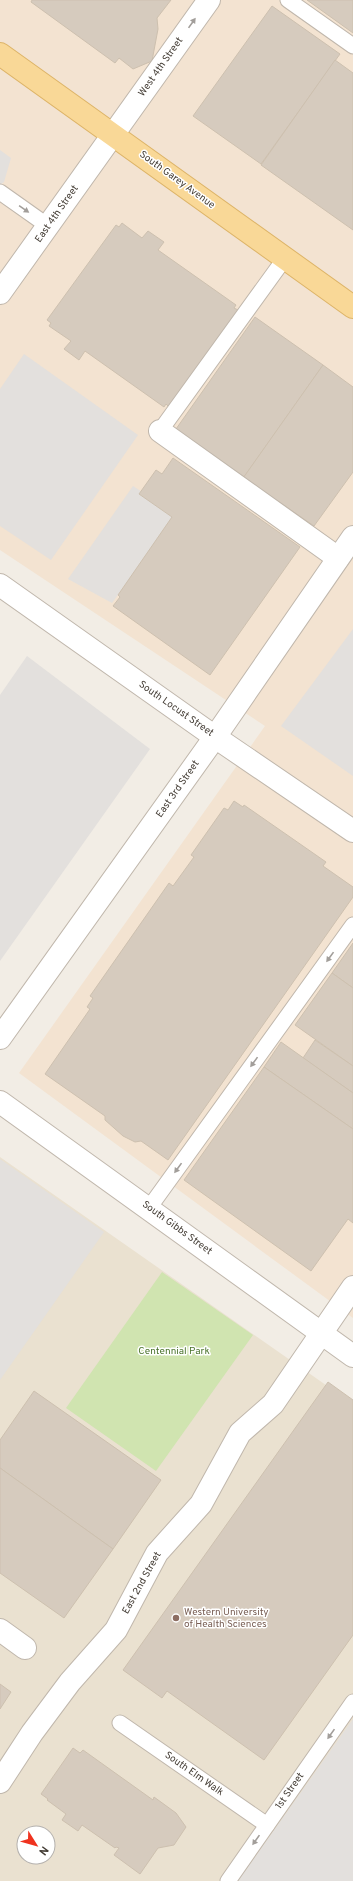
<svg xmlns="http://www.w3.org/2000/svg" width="353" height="1881" font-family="Overpass,sans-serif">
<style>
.commercial{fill:#f3e3d1}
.education{fill:#eae1d0;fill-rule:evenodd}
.green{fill:#d0e4b0}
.parking{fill:#e3e0dd}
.building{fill:#d6cbbe;stroke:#cdc0af}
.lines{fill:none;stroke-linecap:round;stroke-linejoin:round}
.lane-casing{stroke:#c0b7ac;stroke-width:17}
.street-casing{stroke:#c0b7ac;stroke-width:24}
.primary-casing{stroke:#ddb468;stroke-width:24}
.lane{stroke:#fff;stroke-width:15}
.street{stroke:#fff;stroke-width:22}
.primary{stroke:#f9d897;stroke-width:22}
.oneway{fill:#a29e9a}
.education-dot{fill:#8d6e63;stroke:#fff;stroke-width:1.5}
.labels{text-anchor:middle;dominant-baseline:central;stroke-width:3;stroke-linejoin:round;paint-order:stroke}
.street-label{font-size:10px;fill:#443d35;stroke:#fff}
.park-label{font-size:10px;fill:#4a732c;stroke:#fff}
.education-label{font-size:10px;fill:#785e54;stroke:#fff;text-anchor:start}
</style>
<rect width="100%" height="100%" fill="#f2ede5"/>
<path class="commercial" d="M0,0H353V1318L19,1073L265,726L0,550Z"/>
<path class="education" d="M0,1157L353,1404V1881H0ZM24,1833H48V1857H24Z"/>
<path class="green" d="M162,1272L253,1335L156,1471L66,1408Z"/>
<g class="parking">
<path d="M0,150L11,158L4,182L0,185Z"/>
<path d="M24,354L138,435L51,560L0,526V389Z"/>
<path d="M133,486L176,514L112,603L68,579Z"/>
<path d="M353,629V776L281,726Z"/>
<path d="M27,656L150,749L0,961V695Z"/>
<path d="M0,1159L104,1232L0,1380Z"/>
<path d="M353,1719V1881H238Z"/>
</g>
<g class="building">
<path d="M32,0H171L157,18L158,29L152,61L133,69L119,58L115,63L31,2Z"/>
<path d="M307,0H353V33Z"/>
<path d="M272,6L340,54L261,164L193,116Z"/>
<path d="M335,60L353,73V230L261,165Z"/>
<path d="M122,223L142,238L148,231L164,242L158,250L236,305L234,308L238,310L169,407L166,404L164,407L85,351L79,360L64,349L71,341L49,326L51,323L47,320L116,225L119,227Z"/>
<path d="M255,317L323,365L244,477L176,429Z"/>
<path d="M323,365L353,387V472L314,526L278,501L275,505L241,481Z"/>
<path d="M173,458L300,547L210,675L113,606L120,597L118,595L172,517L139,494L156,470L162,474Z"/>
<path d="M234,801L243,807L244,805L326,862L323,866L353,887V897L168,1160L141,1141L135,1142L123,1136L105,1120V1116L45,1074L90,1009L87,1007L93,998L90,996L169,883L173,886L194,857L191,855L224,808L228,810Z"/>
<path d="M353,943V988L332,973Z"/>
<path d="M332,973L353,988V1066L295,1025Z"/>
<path d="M315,1040L353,1066V1093L303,1058Z"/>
<path d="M281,1042L353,1093V1129L264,1067Z"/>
<path d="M264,1067L353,1129V1223L348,1219L311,1271L184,1180Z"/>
<path d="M328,1382L353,1400V1635L264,1760L167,1691L162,1698L123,1670Z"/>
<path d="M34,1391L161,1480L113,1549L0,1468V1440Z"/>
<path d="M0,1468L113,1549L64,1618L0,1573Z"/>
<path d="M0,1684L11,1692L0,1709Z"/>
<path d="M73,1748L80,1753L83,1750L153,1800L154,1797L176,1813L186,1827L174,1845L158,1848L140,1874L114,1855L119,1848L116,1847L115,1848L82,1825L78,1831L62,1820L66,1814L47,1800L48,1799L41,1794Z"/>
</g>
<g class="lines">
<defs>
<g id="lane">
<path d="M288,0L353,46"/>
<path d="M0,192L48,226"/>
<path d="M160,431L285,258"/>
<path d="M149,1208L353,925"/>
<path d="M120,1723L267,1825"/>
<path d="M228,1881L353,1702"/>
</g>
<g id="street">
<path d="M0,293L209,0"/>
<path d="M160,431L338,558"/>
<path d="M0,585L215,737L353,831"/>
<path d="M0,1038L215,737L353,537"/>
<path d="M0,1102L353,1356"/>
<path d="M0,1630L25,1648"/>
<path d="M0,1782L32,1733L70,1682L116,1630L157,1553L201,1504L240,1433L273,1404L353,1287"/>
</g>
<path id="primary" d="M0,54L353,307"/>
</defs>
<use href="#lane" class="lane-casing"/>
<use href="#street" class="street-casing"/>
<use href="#primary" class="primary-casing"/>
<use href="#lane" class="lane"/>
<use href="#street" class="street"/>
<use href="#primary" class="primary"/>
</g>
<defs><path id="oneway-solid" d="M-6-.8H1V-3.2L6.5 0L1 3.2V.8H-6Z"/></defs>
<g class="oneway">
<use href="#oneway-solid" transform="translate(192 23) rotate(-55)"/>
<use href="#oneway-solid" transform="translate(24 209) rotate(35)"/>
<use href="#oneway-solid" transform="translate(330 957) rotate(126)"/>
<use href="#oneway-solid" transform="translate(254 1062) rotate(126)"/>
<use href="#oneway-solid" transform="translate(178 1168) rotate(126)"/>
<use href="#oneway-solid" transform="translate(331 1734) rotate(125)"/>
<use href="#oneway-solid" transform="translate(256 1840) rotate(125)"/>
</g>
<circle class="education-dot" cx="176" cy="1618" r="4"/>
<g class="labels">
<g class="street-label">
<text transform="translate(161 67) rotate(-55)">West 4th Street</text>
<text transform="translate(177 180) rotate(36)">South Garey Avenue</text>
<text transform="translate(57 214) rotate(-55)">East 4th Street</text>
<text transform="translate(176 709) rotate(35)">South Locust Street</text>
<text transform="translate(178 789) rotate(-55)">East 3rd Street</text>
<text transform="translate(177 1228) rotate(36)">South Gibbs Street</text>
<text transform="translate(142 1583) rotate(-61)">East 2nd Street</text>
<text transform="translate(194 1774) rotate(35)">South Elm Walk</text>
<text transform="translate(290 1791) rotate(-55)">1st Street</text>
</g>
<g class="park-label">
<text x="174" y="1351">Centennial Park</text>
</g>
<g class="education-label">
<text x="184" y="1612">Western University<tspan x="184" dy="12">of Health Sciences</tspan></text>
</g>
</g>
<g transform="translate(36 1845) rotate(127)"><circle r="19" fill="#ffffff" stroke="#b4b1ae"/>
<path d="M0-3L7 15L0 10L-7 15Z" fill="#ef331f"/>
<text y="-6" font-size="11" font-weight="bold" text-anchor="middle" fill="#443d35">N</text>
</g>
</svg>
